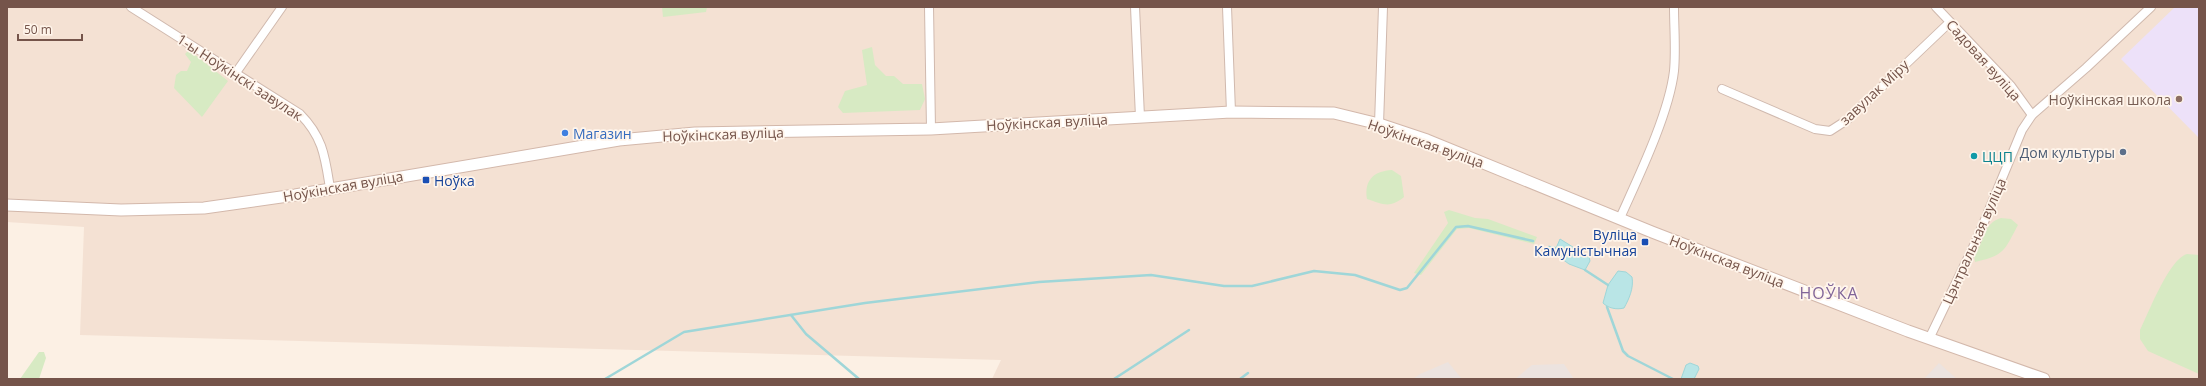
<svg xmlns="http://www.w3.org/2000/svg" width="2206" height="386" font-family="'Open Sans',sans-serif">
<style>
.residential{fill:#f4e1d3}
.industrial{fill:#ece3df}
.education{fill:#ede1f9}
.green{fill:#d7eac3}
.water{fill:#b9e5e6;stroke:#9fd6d8}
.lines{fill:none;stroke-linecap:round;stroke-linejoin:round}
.stream{stroke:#9fd6d8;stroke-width:2.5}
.street-casing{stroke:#d0b9ae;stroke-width:10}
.secondary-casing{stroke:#d3b8ab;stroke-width:13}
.street{stroke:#fff;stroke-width:8}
.secondary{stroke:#fff;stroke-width:11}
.education-dot{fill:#8d6e63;stroke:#fff5eb;stroke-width:1.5}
.shop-dot{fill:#3f7fe0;stroke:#fff5eb;stroke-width:1.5}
.service-dot{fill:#5c6f8a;stroke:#fff5eb;stroke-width:1.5}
.culture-dot{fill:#0f9aa8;stroke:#fff5eb;stroke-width:1.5}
.transit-dot{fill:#1a4fb4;stroke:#fff5eb;stroke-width:1.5}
.labels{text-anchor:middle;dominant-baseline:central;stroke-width:3.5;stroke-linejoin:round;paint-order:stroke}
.street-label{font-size:14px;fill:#75544a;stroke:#fff5eb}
.education-label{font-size:14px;fill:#785e54;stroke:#fff5eb;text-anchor:end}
.shop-label{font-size:14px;fill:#366cbe;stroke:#fff5eb;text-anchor:start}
.service-label{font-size:14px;fill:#4e5e75;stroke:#fff5eb;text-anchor:end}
.culture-label{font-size:14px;fill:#0d838f;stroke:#fff5eb;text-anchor:start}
.transit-label{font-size:14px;fill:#164399;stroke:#fff5eb;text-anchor:start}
.quarter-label{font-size:16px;letter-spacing:1px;fill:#816599;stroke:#fff5eb}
</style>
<rect width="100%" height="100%" fill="#fcf0e4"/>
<path class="residential" d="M7,7H2199V379H992L1001,360L80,335L84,227L7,222Z"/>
<g class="industrial">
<path d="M1448,362L1462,379H1413L1420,374Z"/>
<path d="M1939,363L1957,379H1924Z"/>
<path d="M1564,364L1574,379H1515L1532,365Z"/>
</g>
<path class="education" d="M2175,7H2199V138L2121,59Z"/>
<g class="green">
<path d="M662,7H707L706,12L663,17Z"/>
<path d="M872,47L875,65L886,76H894L903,84H922L925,99L920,110L843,113L838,107L845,91L867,85L862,50Z"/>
<path d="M189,50L228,81L202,117L174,88L176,75L181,71H187L191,62L185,54Z"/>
<path d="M1392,170L1401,176L1404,197C1389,209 1383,204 1367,199C1364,180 1374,171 1392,170Z"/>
<path d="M1449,210L1475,218L1488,219L1537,237L1534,244L1469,228L1457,229L1421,275L1414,273L1448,223L1444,212Z"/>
<path d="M2001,218L2011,219L2018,225C2004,251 2005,255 1975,262L1974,256C1981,242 1985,222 2001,218Z"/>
<path d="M2187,254L2199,255V374L2148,351L2140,339V330C2149,312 2169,259 2187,254Z"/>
<path d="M39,352H44L46,358L39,379H20Z"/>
</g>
<g class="water">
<path d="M1560,239L1589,257L1590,261L1585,270L1569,264L1554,253Z"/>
<path d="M1618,271L1626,272L1632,277C1634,288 1629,299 1624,308C1616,310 1608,308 1603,303L1608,285Z"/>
<path d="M1690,363L1698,366L1699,369L1694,379H1681L1686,365Z"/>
</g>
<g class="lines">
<g class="stream">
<path d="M1549,247L1555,248"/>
<path d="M1585,270L1608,285"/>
<path d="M1607,307L1623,351L1628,356L1673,379"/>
<path d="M791,315L806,334L859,379"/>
<path d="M605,379L684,332L865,303L1039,282L1151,275L1224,286H1252L1314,271L1355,275L1400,290L1407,288L1456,227L1468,226L1533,241"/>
<path d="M1114,379L1189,330"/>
<path d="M1240,379L1248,373"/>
</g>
<defs>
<g id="street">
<path d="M131,7L300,114C323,137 325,157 330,188"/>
<path d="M929,7L931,129"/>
<path d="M1135,7L1140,117"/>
<path d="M1227,7L1231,112"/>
<path d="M1936,7L2011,86L2032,115"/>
<path d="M235,74L282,7"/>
<path d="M1722,89L1815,129L1830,131L1847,120L1950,22"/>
<path d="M1379,124L1383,7"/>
<path d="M1620,218C1638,178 1669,114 1674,71C1676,50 1674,28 1674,7"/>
<path d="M1929,339L1977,239L2022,130L2032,115L2086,68L2151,7"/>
</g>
<path id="secondary" d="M7,205L121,210L204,208L295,195L619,140L695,133L931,129L1231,112L1334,113L1379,124L1427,140L1652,232L1908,331L2044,379"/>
</defs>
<use href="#street" class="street-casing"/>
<use href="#secondary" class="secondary-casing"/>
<use href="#street" class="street"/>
<use href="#secondary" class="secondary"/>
</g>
<circle class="education-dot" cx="2179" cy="99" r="4"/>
<circle class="shop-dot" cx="565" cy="133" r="4"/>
<circle class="service-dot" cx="2123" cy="152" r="4"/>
<circle class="culture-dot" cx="1974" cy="156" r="4"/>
<g class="transit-dot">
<rect x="422" y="176" width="8" height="8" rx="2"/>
<rect x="1641" y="238" width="8" height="8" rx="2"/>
</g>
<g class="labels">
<g class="street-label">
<text transform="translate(1984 60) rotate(48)">Садовая вуліца</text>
<text transform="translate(240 77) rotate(33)">1-ы Ноўкінскі завулак</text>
<text transform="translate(1874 92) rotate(-43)">завулак Міру</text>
<text transform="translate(1047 122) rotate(-3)">Ноўкінская вуліца</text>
<text transform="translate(723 134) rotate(-2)">Ноўкінская вуліца</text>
<text transform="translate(1426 143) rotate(19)">Ноўкінская вуліца</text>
<text transform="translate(343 186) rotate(-10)">Ноўкінская вуліца</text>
<text transform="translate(1974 241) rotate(-66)">Цэнтральная вуліца</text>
<text transform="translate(1727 261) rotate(21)">Ноўкінская вуліца</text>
</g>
<g class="education-label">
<text x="2171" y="99">Ноўкінская школа</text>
</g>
<g class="shop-label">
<text x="573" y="133">Магазин</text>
</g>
<g class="service-label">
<text x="2115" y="152">Дом культуры</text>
</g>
<g class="culture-label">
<text x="1982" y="156">ЦЦП</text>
</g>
<g class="transit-label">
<text x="434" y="180">Ноўка</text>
<text x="1637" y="234" text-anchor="end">Вуліца<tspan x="1637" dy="16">Камуністычная</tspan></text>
</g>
<g class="quarter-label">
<text x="1829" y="293">НОЎКА</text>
</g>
</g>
<rect width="2206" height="386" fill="none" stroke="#75544a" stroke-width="16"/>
<path d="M18 34v6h64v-6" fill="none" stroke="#75544a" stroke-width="2"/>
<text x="24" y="34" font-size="12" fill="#75544a" stroke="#fff5eb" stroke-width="3" paint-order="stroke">50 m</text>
</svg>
